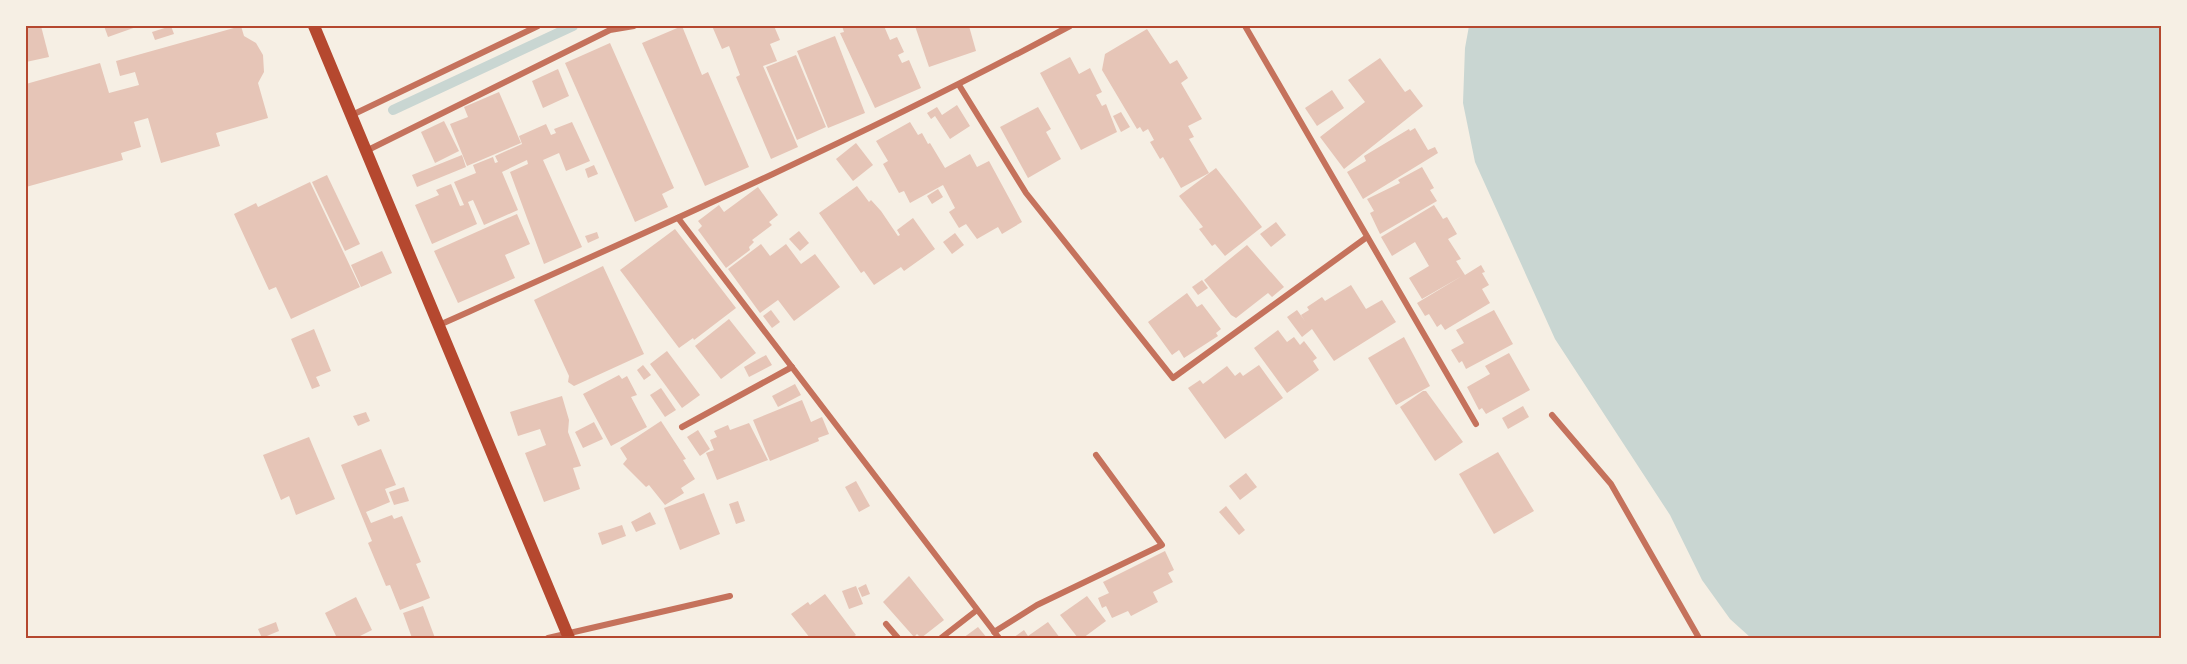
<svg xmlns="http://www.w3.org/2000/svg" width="2187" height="664" font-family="Raleway,sans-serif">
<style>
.water{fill:#c9d6d2}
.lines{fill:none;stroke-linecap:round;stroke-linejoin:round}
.stream{stroke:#c9d6d2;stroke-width:10}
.building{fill:#e6c5b7}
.minor{stroke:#c5725c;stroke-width:6}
.secondary{stroke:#b5482f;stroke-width:12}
.neatline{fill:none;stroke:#b5482f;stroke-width:2}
</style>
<rect width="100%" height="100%" fill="#f6efe4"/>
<path class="water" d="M1469,26H2161V638H1751L1730,619L1702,580L1670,515L1555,339L1475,162L1463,103L1465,48Z"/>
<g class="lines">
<path class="stream" d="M393,110L573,26"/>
</g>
<g class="building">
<path d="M41,26L49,57L26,62V28Z"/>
<path d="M104,26H139L108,37Z"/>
<path d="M171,26L174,34L155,40L152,32Z"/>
<path d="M241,26L244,36L256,43L263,55L264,72L258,83L268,118L216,133L220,146L161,163L148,118L134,122L141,147L121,153L123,160L26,187V84L100,63L109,93L139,85L135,72L120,76L116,61Z"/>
<path d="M682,26L702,75L708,72L749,167L705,186L642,43Z"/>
<path d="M712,26H774L780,40L770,44L777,61L763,66L798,147L771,159L736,77L740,75L729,46L722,49Z"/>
<path d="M842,26H884L890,40L897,37L904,52L898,55L902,63L909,60L921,88L875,108L840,33L844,32Z"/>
<path d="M915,26H969L976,51L929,67Z"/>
<path d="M1147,29L1170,64L1177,60L1188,78L1181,83L1202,119L1188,126L1194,137L1189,139L1209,173L1181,188L1163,157L1160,159L1150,142L1154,140L1148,129L1143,132L1140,127L1137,129L1102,70L1105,54Z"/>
<path d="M835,36L865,113L828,128L797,51Z"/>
<path d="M610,43L674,188L662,194L668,207L635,222L565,63Z"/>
<path d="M796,55L826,127L797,140L766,67Z"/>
<path d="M1070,57L1079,74L1090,68L1102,92L1096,95L1102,106L1106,104L1117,132L1081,150L1040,73Z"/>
<path d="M1380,58L1405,92L1410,89L1423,106L1344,169L1320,137L1365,102L1348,80Z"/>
<path d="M558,69L569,96L543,108L532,81Z"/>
<path d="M1332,90L1344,108L1317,126L1305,108Z"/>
<path d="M499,92L521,143L467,166L450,124L468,117L464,107Z"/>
<path d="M957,105L970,126L950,139L935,116L931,119L927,113L937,107L942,115Z"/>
<path d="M1038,107L1051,129L1046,132L1061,159L1028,178L1000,127Z"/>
<path d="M1121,112L1130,127L1121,132L1113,116Z"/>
<path d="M444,121L459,151L435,163L421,132Z"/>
<path d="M572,122L590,161L566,171L559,153L543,160L582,247L544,264L510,172L528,164L527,160L502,172L518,210L484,225L473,200L468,202L477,224L432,244L415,205L439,195L436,190L451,184L460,206L464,205L454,182L476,173L473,165L493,157L495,163L498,162L495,156L522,144L519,136L546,124L551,135L556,133L554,129Z"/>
<path d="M910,122L918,135L922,133L928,144L930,143L945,168L970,154L977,167L989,161L1022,222L1002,234L998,227L977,239L966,224L959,228L949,212L955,208L943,185L910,203L904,191L899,193L883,164L888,161L876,141Z"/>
<path d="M1415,128L1428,150L1435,147L1438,153L1363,199L1347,172L1366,161L1364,156L1409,129L1410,131Z"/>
<path d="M856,143L873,165L853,181L836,159Z"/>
<path d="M462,155L466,167L417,187L412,175Z"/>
<path d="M594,165L598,174L588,178L585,169Z"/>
<path d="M1422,167L1434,188L1430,190L1437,201L1380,234L1370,213L1374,211L1367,199L1400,183L1398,180Z"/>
<path d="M1216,168L1262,227L1225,256L1215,244L1212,246L1199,229L1203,227L1179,196Z"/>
<path d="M327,175L360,244L345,251L312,182Z"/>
<path d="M310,182L360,287L291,319L276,287L269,290L234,214L256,203L258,207Z"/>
<path d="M857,186L869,202L871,200L881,211L898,236L900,235L897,230L913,218L935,249L904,271L901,267L874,285L864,271L861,273L819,213Z"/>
<path d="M758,187L778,215L769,222L772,225L752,240L754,242L749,247L750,250L726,268L698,230L702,226L698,221L719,205L724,212Z"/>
<path d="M938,189L943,197L932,204L927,196Z"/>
<path d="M1434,205L1443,219L1447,217L1457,234L1448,239L1461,259L1456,261L1465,275L1481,265L1485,272L1482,273L1489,285L1482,289L1490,303L1445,330L1441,324L1437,327L1429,314L1425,316L1417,303L1462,276L1422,299L1409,278L1429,266L1415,242L1392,256L1381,237Z"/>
<path d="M517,214L530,244L505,255L515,278L458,303L434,251Z"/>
<path d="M1276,222L1286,235L1271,247L1260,234Z"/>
<path d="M675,229L736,308L694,340L693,338L679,348L620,270Z"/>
<path d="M799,231L809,243L800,251L789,239Z"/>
<path d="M597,232L599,238L588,243L585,236Z"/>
<path d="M955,233L964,245L952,254L943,242Z"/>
<path d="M761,244L770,256L786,244L801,264L815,254L840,287L794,321L778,300L760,313L728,269Z"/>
<path d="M1247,245L1284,287L1272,297L1268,293L1236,318L1231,315L1204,280Z"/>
<path d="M382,251L392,273L361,287L351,265Z"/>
<path d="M603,266L644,354L574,386L568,382L569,376L534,300Z"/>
<path d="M1202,280L1208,288L1198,295L1192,287Z"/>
<path d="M1351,285L1366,309L1382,300L1396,322L1334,361L1312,329L1302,337L1287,317L1297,310L1305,321L1301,315L1309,310L1307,307L1322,297L1325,301Z"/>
<path d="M1187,293L1197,307L1202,304L1221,329L1216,333L1218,336L1184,358L1179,350L1172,355L1148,322Z"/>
<path d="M771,310L780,322L772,328L763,316Z"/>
<path d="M1494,310L1513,344L1466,369L1462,361L1459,363L1451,350L1464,343L1456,330Z"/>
<path d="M729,319L756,353L721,379L695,346Z"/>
<path d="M314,329L331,371L316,377L320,386L312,389L291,339Z"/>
<path d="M1278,330L1287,342L1294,337L1300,345L1304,341L1317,358L1313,361L1319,370L1287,393L1254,348Z"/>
<path d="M1404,337L1430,386L1396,405L1368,358Z"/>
<path d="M667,351L700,395L682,408L650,364Z"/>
<path d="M1509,353L1530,390L1486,414L1482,408L1479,410L1467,387L1490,374L1485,366Z"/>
<path d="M766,355L772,365L749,377L744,367Z"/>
<path d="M643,365L651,375L644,380L637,370Z"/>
<path d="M1259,365L1283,398L1225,439L1188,388L1200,380L1203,384L1227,366L1235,376L1240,372L1243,376Z"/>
<path d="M619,375L622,379L627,376L637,395L631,397L647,427L611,446L583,394Z"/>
<path d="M795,384L801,395L778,407L772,396Z"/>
<path d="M661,388L676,410L665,417L650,395Z"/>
<path d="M1423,391H1426L1463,442L1435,461L1400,407Z"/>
<path d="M562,396L569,420L568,432L581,466L573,468L580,489L544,502L525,453L546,445L540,429L518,436L510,412Z"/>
<path d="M802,400L811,422L822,417L829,434L818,438L819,441L770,461L753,420Z"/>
<path d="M1523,406L1529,417L1508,429L1502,418Z"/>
<path d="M366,412L370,421L358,426L353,416Z"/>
<path d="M661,421L686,459L683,460L695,479L681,488L684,493L665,505L649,485L646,487L623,464L627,459L620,448Z"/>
<path d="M594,422L603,439L583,448L575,432Z"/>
<path d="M749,423L768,460L717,480L706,453L714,450L710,440L717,437L714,431L728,425L730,430Z"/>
<path d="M698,430L710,449L700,456L687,437Z"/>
<path d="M309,437L335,499L296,515L289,496L281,500L263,455Z"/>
<path d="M381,449L396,485L385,489L390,502L366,512L371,523L392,515L394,519L402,516L421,562L416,564L430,598L400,610L390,585L386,586L368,543L372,541L341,465Z"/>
<path d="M1498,452L1534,511L1494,534L1459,474Z"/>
<path d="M1246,473L1257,487L1240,500L1229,486Z"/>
<path d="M856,481L870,506L859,512L845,487Z"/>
<path d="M404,487L409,501L394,505L389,492Z"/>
<path d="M704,493L720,534L680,550L664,508Z"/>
<path d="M738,501L745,521L736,524L729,504Z"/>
<path d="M1226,506L1245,530L1239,535L1219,512Z"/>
<path d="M650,512L656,524L636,532L631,522Z"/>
<path d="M622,525L626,536L602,545L598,533Z"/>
<path d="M1165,551L1174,570L1168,573L1173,582L1153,592L1158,602L1131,616L1128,611L1112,618L1106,606L1102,608L1098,598L1109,593L1103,582Z"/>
<path d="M909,576L944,620L921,638L917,634L914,637L883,602Z"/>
<path d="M866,584L870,594L862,597L858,588Z"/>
<path d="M856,586L863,604L849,609L842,591Z"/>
<path d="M825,594L856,635L851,638H810L791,614L808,602L810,605Z"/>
<path d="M1087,596L1106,621L1083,638H1078L1060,615Z"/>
<path d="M356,597L372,630L356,638H337L325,613Z"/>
<path d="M423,606L435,638H412L403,613Z"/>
<path d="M276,622L279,631L262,638L258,629Z"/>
<path d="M1048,622L1060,638H1013L1024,630L1028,636Z"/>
<path d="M978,627L987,638H963Z"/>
</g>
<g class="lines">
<g class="minor">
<path d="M1245,26L1476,424"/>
<path d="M959,85L1026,193L1173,378L1367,237"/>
<path d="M352,115L538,26"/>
<path d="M366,151L610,30L634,26"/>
<path d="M678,218L999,638"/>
<path d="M439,325C652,230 865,136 1070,26"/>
<path d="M1552,415L1611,484L1699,638"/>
<path d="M682,427L792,367"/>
<path d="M886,624L898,638"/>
<path d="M994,632L1037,605L1162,545L1096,455"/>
<path d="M548,638L730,596"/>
<path d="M941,638L977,610"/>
</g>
<path class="secondary" d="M314,26L569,638"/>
</g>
<rect width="2187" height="664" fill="none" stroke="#f6efe4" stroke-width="54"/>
<rect x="27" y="27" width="2133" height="610" class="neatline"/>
</svg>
